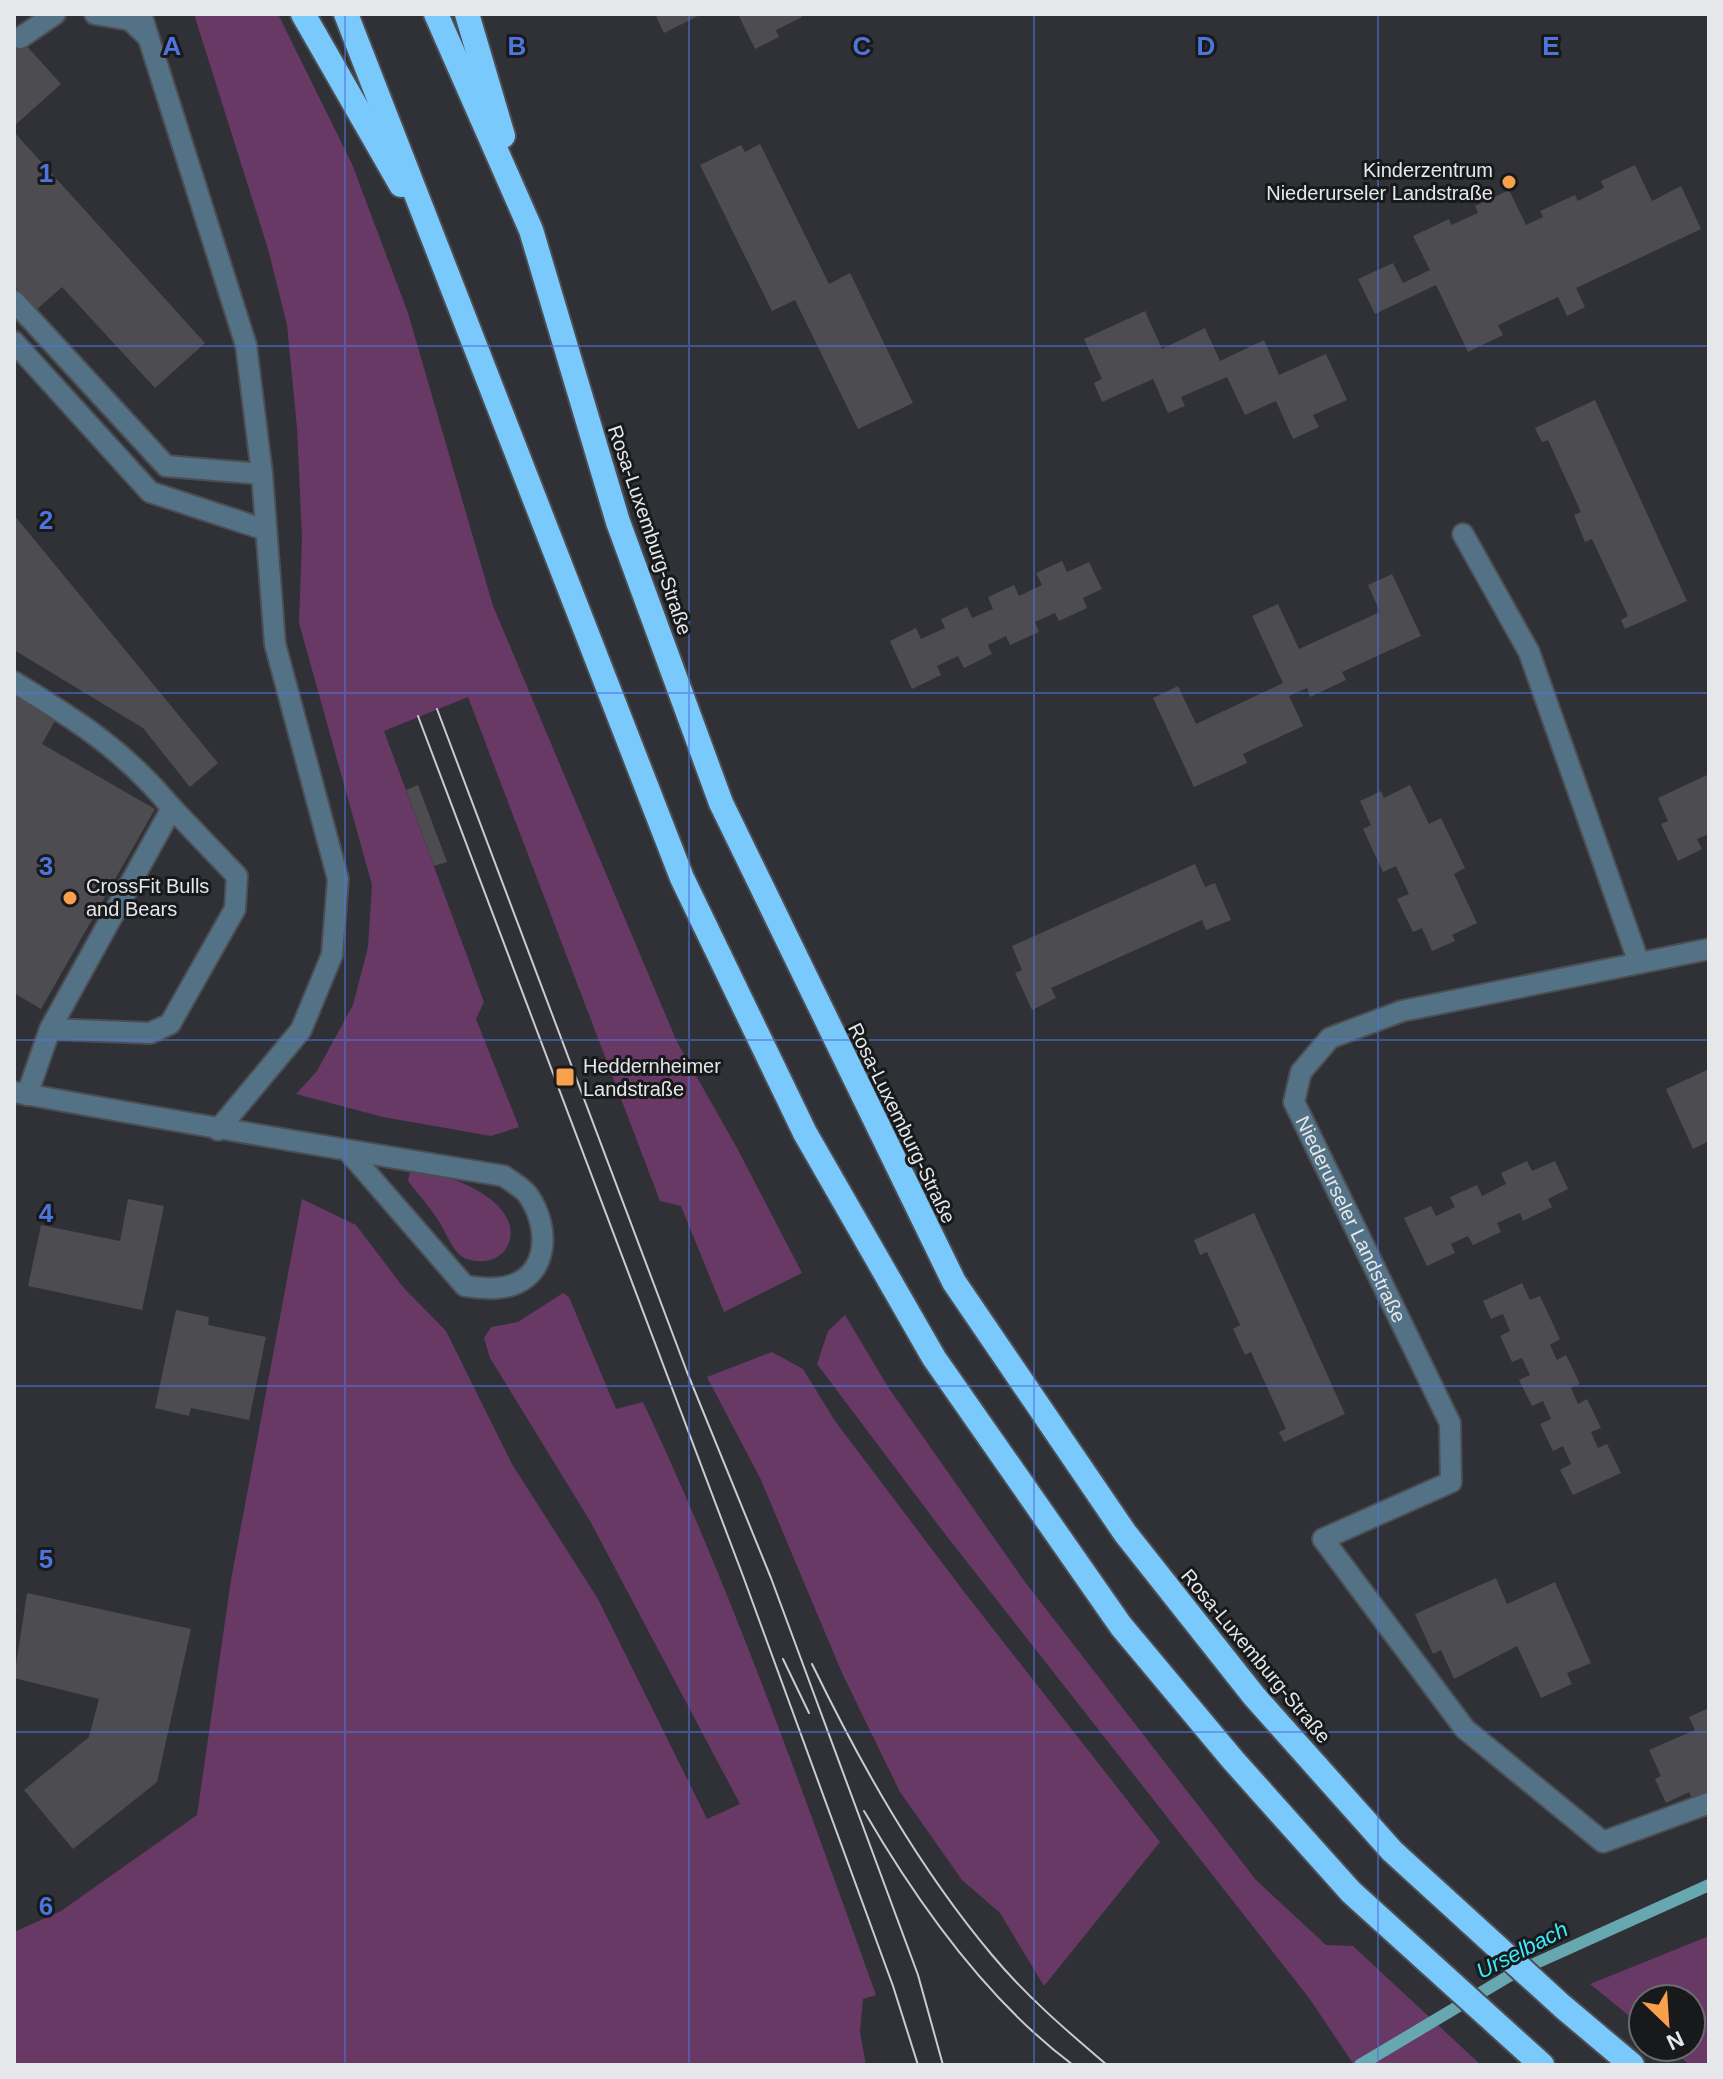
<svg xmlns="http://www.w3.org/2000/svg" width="1723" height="2079" font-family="Helvetica,sans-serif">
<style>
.green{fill:#673964}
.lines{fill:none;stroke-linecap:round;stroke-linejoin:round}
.stream{stroke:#67a7b0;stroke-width:12}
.building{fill:#4d4c51}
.minor-casing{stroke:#4c4e53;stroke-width:24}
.highway-casing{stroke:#4c4e53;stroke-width:28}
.minor{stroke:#537286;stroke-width:20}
.highway{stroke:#7ac9fc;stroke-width:24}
.tram{stroke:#c9cbce;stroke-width:2}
.grid{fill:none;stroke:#4f74dc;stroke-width:2;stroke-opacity:0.55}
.poi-dot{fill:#f8a04b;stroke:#18191b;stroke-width:3}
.labels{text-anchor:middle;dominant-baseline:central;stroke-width:6;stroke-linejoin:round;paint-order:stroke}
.poi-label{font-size:20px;fill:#e5e7ea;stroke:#18191b;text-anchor:start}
.street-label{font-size:20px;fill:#e5e7ea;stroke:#18191b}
.water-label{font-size:22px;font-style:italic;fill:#3ceafe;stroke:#18191b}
.grid-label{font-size:26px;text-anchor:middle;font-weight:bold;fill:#4f74dc;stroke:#18191b;stroke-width:6;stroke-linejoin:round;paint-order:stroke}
</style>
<rect width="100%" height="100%" fill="#2f3136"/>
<g class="green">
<path d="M194,14H278L352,164L408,313L493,606L677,1042L737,1148L802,1273L724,1312L681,1206L660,1201L468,697L384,731L484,1002L476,1019L519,1127L491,1136L383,1117L296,1094L317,1071L353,1005L368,947L372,885L299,623L302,537L297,428L287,325L268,249Z"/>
<path d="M410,1171C442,1169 527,1201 508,1245C504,1254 495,1260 485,1261C475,1262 463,1260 457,1252C449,1243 445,1230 438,1220C430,1207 418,1194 408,1181Z"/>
<path d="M302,1199L356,1225L403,1287L446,1331L512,1464L598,1599L707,1819L740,1804L590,1521L490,1358L484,1338L491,1327L518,1322L563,1293L569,1297L616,1409L643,1402C733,1593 804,1795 876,1995L863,1999L860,2032L866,2065H14V1932L61,1911L197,1815L231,1580Z"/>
<path d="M845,1315L888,1387L1025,1582L1256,1880L1326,1945L1353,1946L1481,2065H1354L1309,1998L945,1534L817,1364L828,1331Z"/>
<path d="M772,1352L803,1369L835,1421L965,1593L1160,1842L1044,1986L1000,1913L962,1880L900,1792L842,1673L761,1480L707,1377Z"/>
<path d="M1709,1936V2065H1690L1668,2047H1691V1999H1643V2027L1590,1984Z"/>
</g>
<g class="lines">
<path class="stream" d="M1360,2065L1514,1973L1709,1885"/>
</g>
<g class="building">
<path d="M655,14H702L664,33Z"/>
<path d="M738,14H800L802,17L776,30L779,37L755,49Z"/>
<path d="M14,32L61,84L14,126Z"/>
<path d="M14,132L205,343L155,388L62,287L36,310L14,286Z"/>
<path d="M760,144L829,284L850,273L913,403L858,429L795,300L772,311L700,165L741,145L745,152Z"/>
<path d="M1635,165L1652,201L1681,186L1701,229L1576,288L1585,307L1567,316L1558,297L1498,325L1503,335L1468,352L1436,285L1375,314L1358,279L1393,263L1403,283L1430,270L1413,236L1449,219L1451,225L1478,213L1475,206L1509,190L1526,225L1543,217L1540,211L1575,195L1578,201L1604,188L1601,181Z"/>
<path d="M1145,311L1162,349L1205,328L1220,361L1264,340L1279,375L1326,354L1347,400L1313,415L1319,427L1293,439L1276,401L1245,415L1227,377L1181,397L1185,406L1168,413L1153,379L1102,402L1094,383L1102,379L1084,339Z"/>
<path d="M1595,400L1687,601L1625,629L1621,620L1628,616L1592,539L1585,542L1574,515L1581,512L1548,440L1542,442L1535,428Z"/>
<path d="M14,515L218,763L190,787L143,728L14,650Z"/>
<path d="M1062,561L1067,572L1089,562L1102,589L1083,598L1087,608L1059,621L1055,613L1035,622L1039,632L1010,645L1006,636L988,645L992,654L964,668L958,656L937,666L941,675L912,689L890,641L916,628L921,639L945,628L941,619L967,607L972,618L993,609L988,597L1014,585L1019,596L1042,585L1036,573Z"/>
<path d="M1392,574L1421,636L1342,672L1346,680L1310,697L1307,688L1289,696L1303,726L1243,754L1247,763L1194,787L1153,698L1178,686L1196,724L1283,683L1252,616L1278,604L1299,649L1380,612L1368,585Z"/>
<path d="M14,695L56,719L42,744L155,809L41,1009L14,993Z"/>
<path d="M1709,774V834L1697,839L1702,849L1678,861L1661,824L1668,821L1658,798Z"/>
<path d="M418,785L447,862L434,866L406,790Z"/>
<path d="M1410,785L1429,824L1441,818L1465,868L1454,874L1477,923L1452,935L1455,941L1432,951L1422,928L1413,932L1397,899L1409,894L1396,866L1383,872L1363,829L1371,825L1360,801L1381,791L1384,798Z"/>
<path d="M1195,864L1205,887L1215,883L1231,920L1206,930L1202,920L1051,988L1056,998L1032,1010L1015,973L1022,970L1012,946Z"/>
<path d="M1709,1069V1141L1693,1149L1666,1089Z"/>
<path d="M1527,1161L1532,1171L1555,1161L1568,1189L1548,1199L1552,1207L1523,1221L1520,1213L1497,1223L1501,1232L1473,1245L1468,1236L1451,1244L1455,1253L1427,1266L1404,1218L1431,1206L1436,1216L1455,1207L1450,1197L1477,1185L1482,1196L1506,1184L1501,1173Z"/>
<path d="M128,1199L164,1206L142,1310L28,1286L41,1225L120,1241Z"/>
<path d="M1254,1213L1345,1414L1284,1442L1279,1432L1286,1429L1251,1352L1245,1355L1233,1329L1240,1325L1207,1252L1200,1255L1194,1240Z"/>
<path d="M1522,1283L1530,1300L1540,1296L1560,1339L1550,1345L1557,1360L1566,1355L1580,1384L1571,1388L1578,1404L1587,1399L1601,1428L1591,1432L1598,1448L1607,1444L1621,1473L1573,1495L1560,1470L1571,1464L1563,1446L1553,1451L1540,1424L1551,1419L1543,1401L1532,1406L1519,1380L1530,1375L1522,1358L1512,1362L1500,1336L1510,1331L1503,1314L1491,1319L1483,1301Z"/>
<path d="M176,1310L209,1317L208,1325L266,1337L249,1420L191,1408L189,1416L155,1408Z"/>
<path d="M1496,1578L1507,1604L1555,1582L1591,1663L1567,1673L1572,1684L1541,1698L1517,1646L1454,1679L1441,1650L1433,1654L1415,1614Z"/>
<path d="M27,1593L191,1629L157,1782L73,1849L24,1790L89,1737L99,1699L14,1678Z"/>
<path d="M1709,1708V1791L1692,1799L1689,1792L1666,1803L1655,1779L1661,1776L1649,1750L1695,1730L1689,1717Z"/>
</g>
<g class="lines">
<defs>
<g id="minor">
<path d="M95,14L130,20L148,37"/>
<path d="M141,14L246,345L262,474L275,644L338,879L332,955L301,1030L218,1130"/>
<path d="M20,38L55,14"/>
<path d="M14,301L166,466L262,474"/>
<path d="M14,342L150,492L266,530"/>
<path d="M1463,534L1529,652L1639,963"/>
<path d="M14,682C78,721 124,750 172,808"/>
<path id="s1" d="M1709,949L1402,1011L1330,1038L1301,1072L1294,1102L1450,1423L1451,1482L1323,1539L1465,1729L1603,1842L1709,1803"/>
<path d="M14,1092C177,1122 341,1149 504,1176C512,1182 523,1188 528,1195C553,1231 548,1285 496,1288C486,1289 475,1287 465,1286L347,1150"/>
<path d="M27,1095L50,1029L150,1033L170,1024L235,909L237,876L172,808L50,1029"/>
</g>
<g id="highway">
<path d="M303,14L401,185"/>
<path d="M346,14L682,878L805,1133L934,1358L1121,1626L1233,1760L1351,1892L1542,2065"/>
<path d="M436,14L531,230L618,522L721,803L954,1282L1125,1533L1254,1696L1392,1851L1562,2006L1632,2065"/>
<path d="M467,14L503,136"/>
</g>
</defs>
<use href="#minor" class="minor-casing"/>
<use href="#highway" class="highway-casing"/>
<use href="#minor" class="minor"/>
<use href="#highway" class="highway"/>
<g class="tram">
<path d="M437,709L687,1372L771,1578L918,1975L943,2065"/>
<path d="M418,716L743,1576L893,1986L918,2065"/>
<path d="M783,1659L809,1713"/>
<path d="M812,1664C862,1767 919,1868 992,1955C1026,1996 1067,2031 1107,2065"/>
<path d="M864,1811C918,1904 986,2000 1073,2065"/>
</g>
</g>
<path class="grid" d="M345,14V2065M689,14V2065M1034,14V2065M1378,14V2065M14,346H1709M14,693H1709M14,1040H1709M14,1386H1709M14,1732H1709"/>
<g class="poi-dot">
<circle cx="1509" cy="182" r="8"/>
<circle cx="70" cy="898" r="8"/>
<rect x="555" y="1067" width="20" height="20" rx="4"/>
</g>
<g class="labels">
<g class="poi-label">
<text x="1493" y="170" text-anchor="end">Kinderzentrum<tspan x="1493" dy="23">Niederurseler Landstraße</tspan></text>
<text x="86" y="886">CrossFit Bulls<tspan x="86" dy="23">and Bears</tspan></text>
<text x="583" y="1066">Heddernheimer<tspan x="583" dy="23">Landstraße</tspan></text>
</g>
<g class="street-label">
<text transform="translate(650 530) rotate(71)">Rosa-Luxemburg-Straße</text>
<text transform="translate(902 1123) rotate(64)">Rosa-Luxemburg-Straße</text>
<text stroke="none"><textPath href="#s1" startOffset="596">Niederurseler Landstraße</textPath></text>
<text transform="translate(1256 1656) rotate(50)">Rosa-Luxemburg-Straße</text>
</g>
<g class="water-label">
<text transform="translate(1522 1950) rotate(-27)">Urselbach</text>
</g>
</g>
<g class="grid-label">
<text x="172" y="55">A</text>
<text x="517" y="55">B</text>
<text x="862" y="55">C</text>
<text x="1206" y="55">D</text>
<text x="1551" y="55">E</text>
<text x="46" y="182">1</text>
<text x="46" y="529">2</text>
<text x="46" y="875">3</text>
<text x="46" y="1222">4</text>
<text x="46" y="1568">5</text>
<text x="46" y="1915">6</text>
</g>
<rect width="1723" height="2079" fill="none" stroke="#e5e7ea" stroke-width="32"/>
<g transform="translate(1667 2023) rotate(155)"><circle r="38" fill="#18191b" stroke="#6a6b6e" stroke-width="2"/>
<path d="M0-6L14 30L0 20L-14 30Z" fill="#f8a04b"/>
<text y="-12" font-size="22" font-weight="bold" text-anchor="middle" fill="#e5e7ea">N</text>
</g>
</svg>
